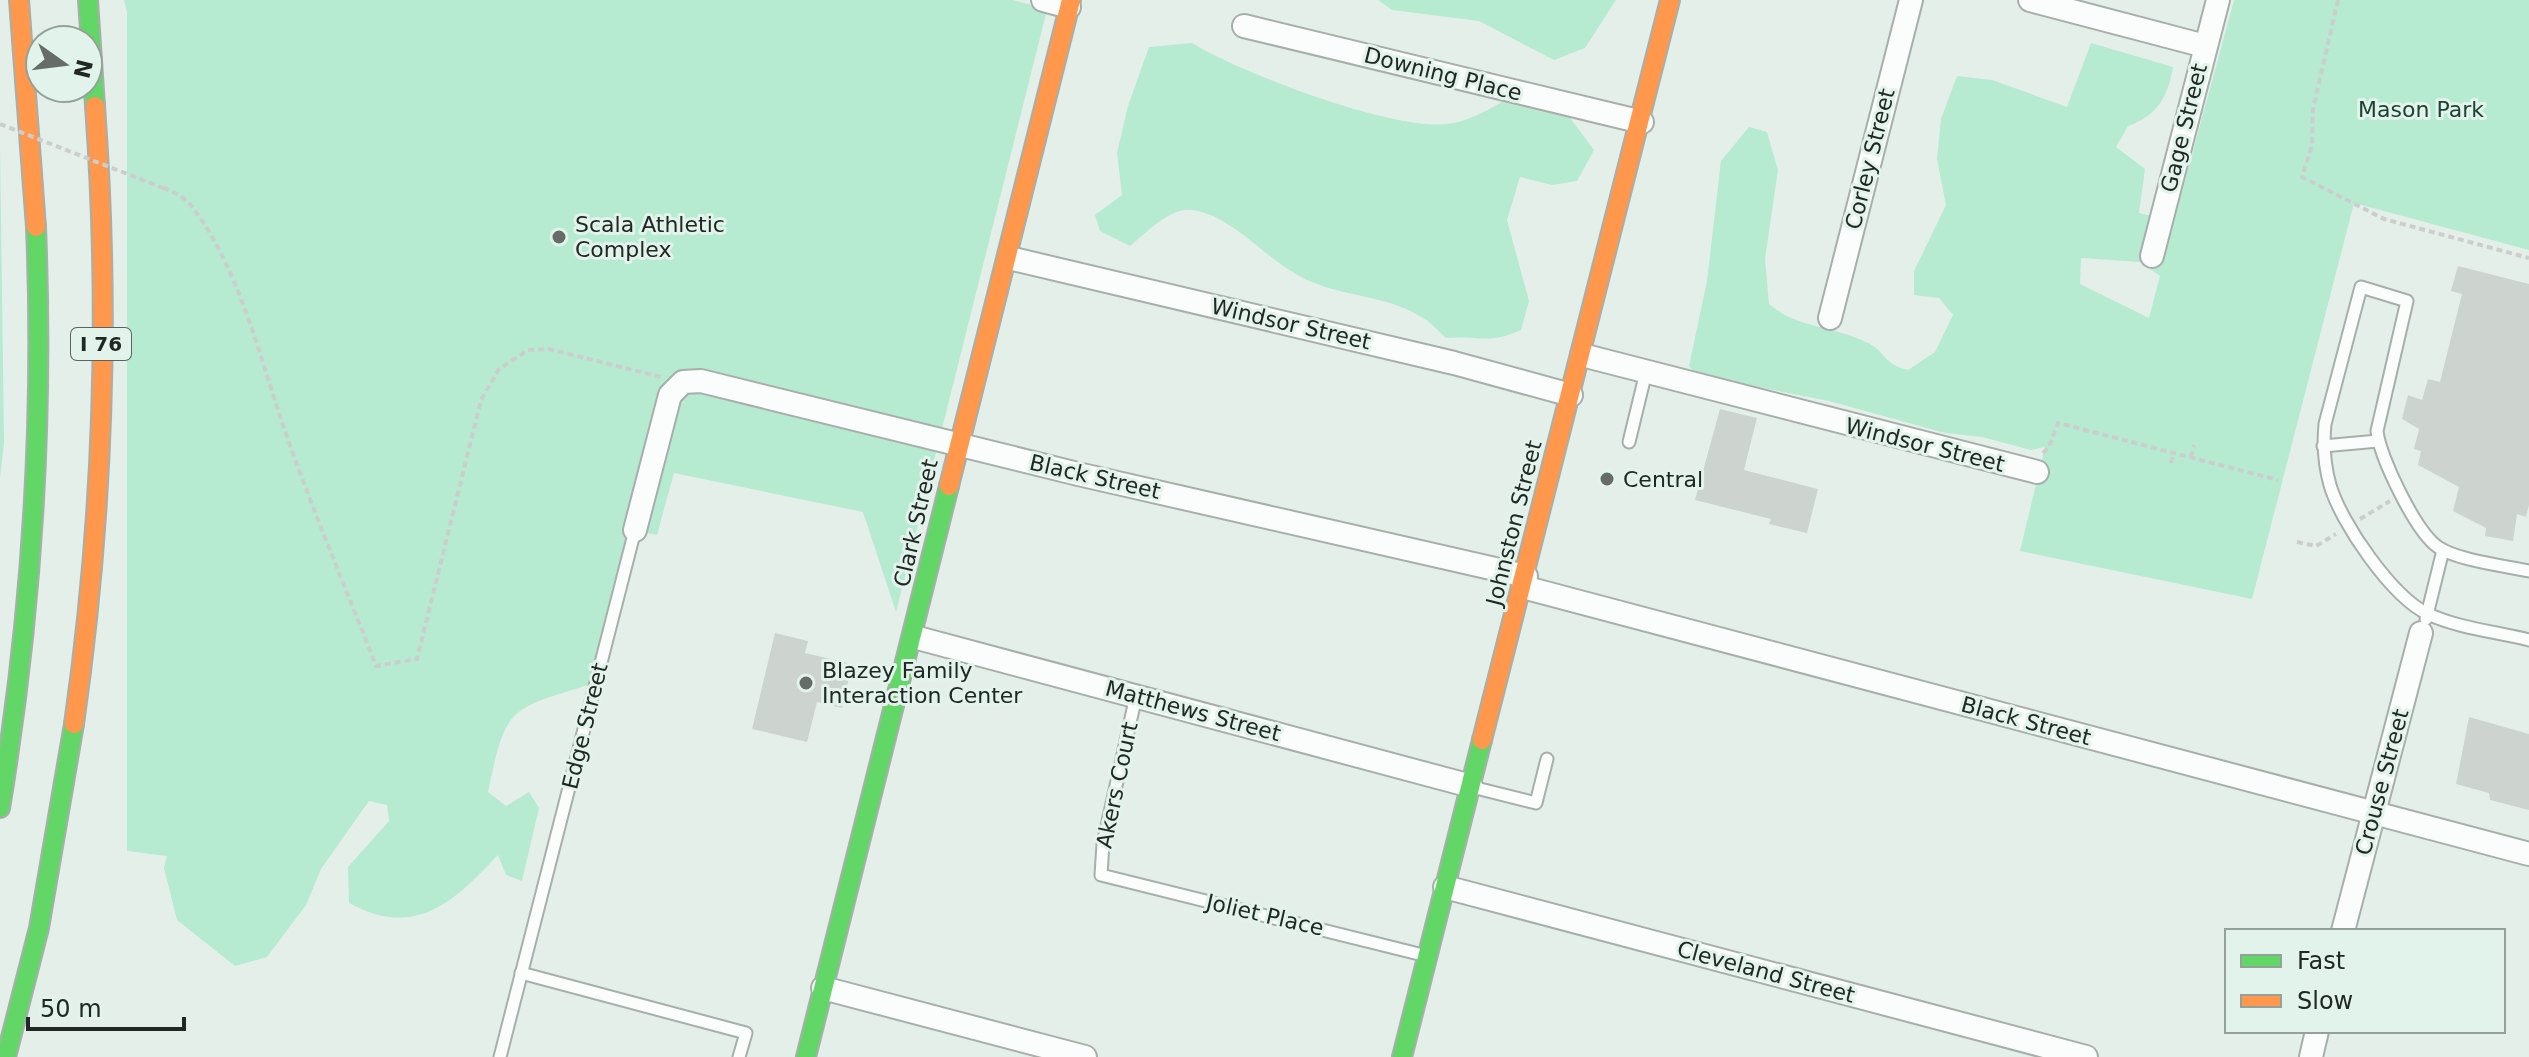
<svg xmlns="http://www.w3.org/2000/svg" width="2529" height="1057" font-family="'DejaVu Sans',sans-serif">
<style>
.green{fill:#b6ead1;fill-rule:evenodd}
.building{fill:#cdd4d0}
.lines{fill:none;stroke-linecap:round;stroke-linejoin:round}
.lane-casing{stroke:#a7afab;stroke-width:15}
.street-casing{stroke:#a7afab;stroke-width:26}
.fast-casing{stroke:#a7afab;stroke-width:22}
.slow-casing{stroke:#a7afab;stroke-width:22}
.path{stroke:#cccecd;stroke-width:4;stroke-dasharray:6 4;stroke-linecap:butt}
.lane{stroke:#fbfdfc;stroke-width:11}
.street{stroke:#fbfdfc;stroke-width:22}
.fast{stroke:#63d668;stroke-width:18}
.slow{stroke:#ff974d;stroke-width:18}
.path-bridge{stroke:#cccecd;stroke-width:4;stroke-dasharray:6 4;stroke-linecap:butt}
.poi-dot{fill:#666d69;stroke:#e1f3ea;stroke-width:3}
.labels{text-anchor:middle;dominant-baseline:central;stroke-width:6;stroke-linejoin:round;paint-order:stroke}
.shield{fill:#e1f3ea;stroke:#5b645f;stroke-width:2}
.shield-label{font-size:20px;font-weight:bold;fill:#212724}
.street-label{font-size:22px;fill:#212724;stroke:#e1f3ea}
.park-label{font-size:22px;fill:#1c4432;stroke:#e1f3ea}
.poi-label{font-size:22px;fill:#212724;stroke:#e1f3ea;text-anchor:start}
</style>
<rect width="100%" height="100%" fill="#e5efea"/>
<g class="green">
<path d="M124,0H1013L1031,5L1046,14L896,612L863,512L674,473L657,535L628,529L588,685C507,710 506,707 488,792L506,806L529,792L539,808L522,881L506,875L498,855C453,903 415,939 349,903L348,867L389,821L387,805L369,801L321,869L306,905L267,957L235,966L177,920L164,868L167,856L127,851V12Z"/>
<path d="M1378,0H1616L1585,48L1554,60L1479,21L1392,10Z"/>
<path d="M2234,0H2529V250L2354,203L2252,599L2020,551L2045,447L2031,450L1982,437L1945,433L1829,401L1697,375L1689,366L1707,281L1721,161L1749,127L1767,132L1778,170L1765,259L1769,304C1798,329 1835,326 1868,343C1886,352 1883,364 1908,370L1935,352L1953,315L1939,298L1914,295V271L1946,205L1937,159L1941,119L1957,76L1992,80L2067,107L2091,43L2173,67C2168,97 2157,116 2128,126L2116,147L2145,169L2139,213L2174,221ZM2081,258L2140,262L2160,276L2149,318L2080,284Z"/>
<path d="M1192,43C1241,73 1390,130 1446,124C1467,122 1484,112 1502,102L1570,118L1594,150L1577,181L1552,185L1520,177L1507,220L1529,301L1521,330C1488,345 1480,335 1446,338C1439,332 1432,323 1423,318C1386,293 1335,298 1296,274C1262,255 1232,216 1192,210C1170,207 1146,233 1130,246L1100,231L1095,215L1122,195L1117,153L1128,106L1149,47Z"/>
<path d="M0,144L4,443L0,477Z"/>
</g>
<g class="building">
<path d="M2458,266L2529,284V505L2526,517L2517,514L2513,541L2485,536L2486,528L2453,511L2459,487L2418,465L2421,451L2414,449L2419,429L2402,419L2408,395L2422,400L2428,379L2440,382L2462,294L2451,291Z"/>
<path d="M1720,409L1757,418L1744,470L1818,489L1807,533L1769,524L1771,519L1695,500Z"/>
<path d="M775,633L808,641L805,653L852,664L842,708L817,702L807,742L752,729Z"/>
<path d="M2469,717L2529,734V810L2490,800L2489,793L2456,784Z"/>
</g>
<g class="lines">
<defs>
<g id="lane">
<path d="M1629,442L1646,372"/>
<path d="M2323,446L2378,441"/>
<path d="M2529,571C2506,566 2456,560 2438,547C2416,532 2380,458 2377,431L2407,301L2361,287L2325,424C2323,445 2324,464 2330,485C2341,523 2392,597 2428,614C2458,628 2497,632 2529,640"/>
<path d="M2426,619L2443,550"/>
<path d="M1136,696L1103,844L1101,875L1427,956"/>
<path d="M1472,787L1536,803L1547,759"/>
<path d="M521,973L746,1033L739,1057"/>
<path d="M500,1057L635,530"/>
</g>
<g id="street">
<path d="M1043,0L1069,7"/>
<path d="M2030,0L2205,46"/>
<path d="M1244,26L1642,122"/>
<path d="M2152,256L2218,0"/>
<path d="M1009,258L1454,363L1571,395"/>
<path d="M1830,318L1911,0"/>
<path d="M1582,355L2037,472"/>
<path d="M635,530L670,395L683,382L701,381L1078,474L1526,576"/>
<path d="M1523,587L2529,854"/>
<path d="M914,637L1471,786"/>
<path d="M1445,887L2086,1057"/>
<path d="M2343,931L2421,633"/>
<path d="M823,988L1085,1057"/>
<path d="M2311,1057L2317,1031"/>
</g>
<g id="fast">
<path d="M88,0L95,106"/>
<path d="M0,808C32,615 44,423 36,227"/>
<path d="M6,1057L39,928L74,724"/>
<path d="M806,1057L949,486"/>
<path d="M1402,1057L1482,740"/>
</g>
<g id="slow">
<path d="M19,0L36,227"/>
<path d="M949,486L1071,0"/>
<path d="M74,724C103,521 110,312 95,106"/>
<path d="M1482,740L1670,0"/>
</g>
</defs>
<use href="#lane" class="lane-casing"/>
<use href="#street" class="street-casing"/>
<use href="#fast" class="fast-casing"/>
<use href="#slow" class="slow-casing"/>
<g class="path">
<path d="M2338,0L2313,109L2312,145L2302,177L2384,219L2529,258"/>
<path d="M163,188C175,192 186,198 193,208C236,264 258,349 280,416C308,500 344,583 376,666L417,659L481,400L499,369L528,350L549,349L661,377"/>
<path d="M2043,453L2049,447L2058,423L2278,480"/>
<path d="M2191,457L2194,445"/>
<path d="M2171,463L2174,453"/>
<path d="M2360,519L2390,501"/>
<path d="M2297,542L2316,546L2336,534"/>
</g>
<use href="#lane" class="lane"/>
<use href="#street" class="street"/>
<use href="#fast" class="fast"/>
<use href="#slow" class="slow"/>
<path class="path-bridge" d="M0,124L163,188"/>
</g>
<g class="poi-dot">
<circle cx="559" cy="237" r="8"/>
<circle cx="1607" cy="479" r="8"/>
<circle cx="806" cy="683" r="8"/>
</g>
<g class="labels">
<rect class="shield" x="71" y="328" width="60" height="32" rx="6"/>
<g class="shield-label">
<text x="101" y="344">I 76</text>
</g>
<g class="street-label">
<text transform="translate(1443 74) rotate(14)">Downing Place</text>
<text transform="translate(2184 128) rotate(-76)">Gage Street</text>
<text transform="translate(1870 159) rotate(-76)">Corley Street</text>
<text transform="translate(1291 324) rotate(13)">Windsor Street</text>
<text transform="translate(1925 445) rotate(14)">Windsor Street</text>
<text transform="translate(1095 477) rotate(13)">Black Street</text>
<text transform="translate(916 523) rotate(-77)">Clark Street</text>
<text transform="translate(1514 523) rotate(-76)">Johnston Street</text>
<text transform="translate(1193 711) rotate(15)">Matthews Street</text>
<text transform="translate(2026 721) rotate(15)">Black Street</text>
<text transform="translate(585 726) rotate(-76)">Edge Street</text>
<text transform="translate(2382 782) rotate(-75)">Crouse Street</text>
<text transform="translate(1117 785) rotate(-78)">Akers Court</text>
<text transform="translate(1265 915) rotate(13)">Joliet Place</text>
<text transform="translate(1766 972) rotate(15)">Cleveland Street</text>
</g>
<g class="park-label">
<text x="2421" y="109">Mason Park</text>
</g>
<g class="poi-label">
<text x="575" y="224">Scala Athletic<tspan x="575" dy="25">Complex</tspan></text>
<text x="1623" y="479">Central</text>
<text x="822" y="670">Blazey Family<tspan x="822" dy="25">Interaction Center</tspan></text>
</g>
</g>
<rect x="2225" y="929" width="280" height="104" fill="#e1f3ea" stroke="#94a19b" stroke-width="2"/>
<rect x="2241" y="955" width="40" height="12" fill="#63d668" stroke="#94a19b" stroke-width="2"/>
<text x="2297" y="969" font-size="24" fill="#212724">Fast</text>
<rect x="2241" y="995" width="40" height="12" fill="#ff974d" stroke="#94a19b" stroke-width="2"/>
<text x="2297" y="1009" font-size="24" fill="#212724">Slow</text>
<g transform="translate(64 64) rotate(104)"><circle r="38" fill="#e1f3ea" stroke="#94a19b" stroke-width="2"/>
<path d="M0-6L14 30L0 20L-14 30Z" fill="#666d69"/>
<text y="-12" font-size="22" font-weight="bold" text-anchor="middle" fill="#212724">N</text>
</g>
<path d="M28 1017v12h156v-12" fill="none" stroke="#212724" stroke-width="4"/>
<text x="40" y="1017" font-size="24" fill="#212724" stroke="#e1f3ea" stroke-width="6" paint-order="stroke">50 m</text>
</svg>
